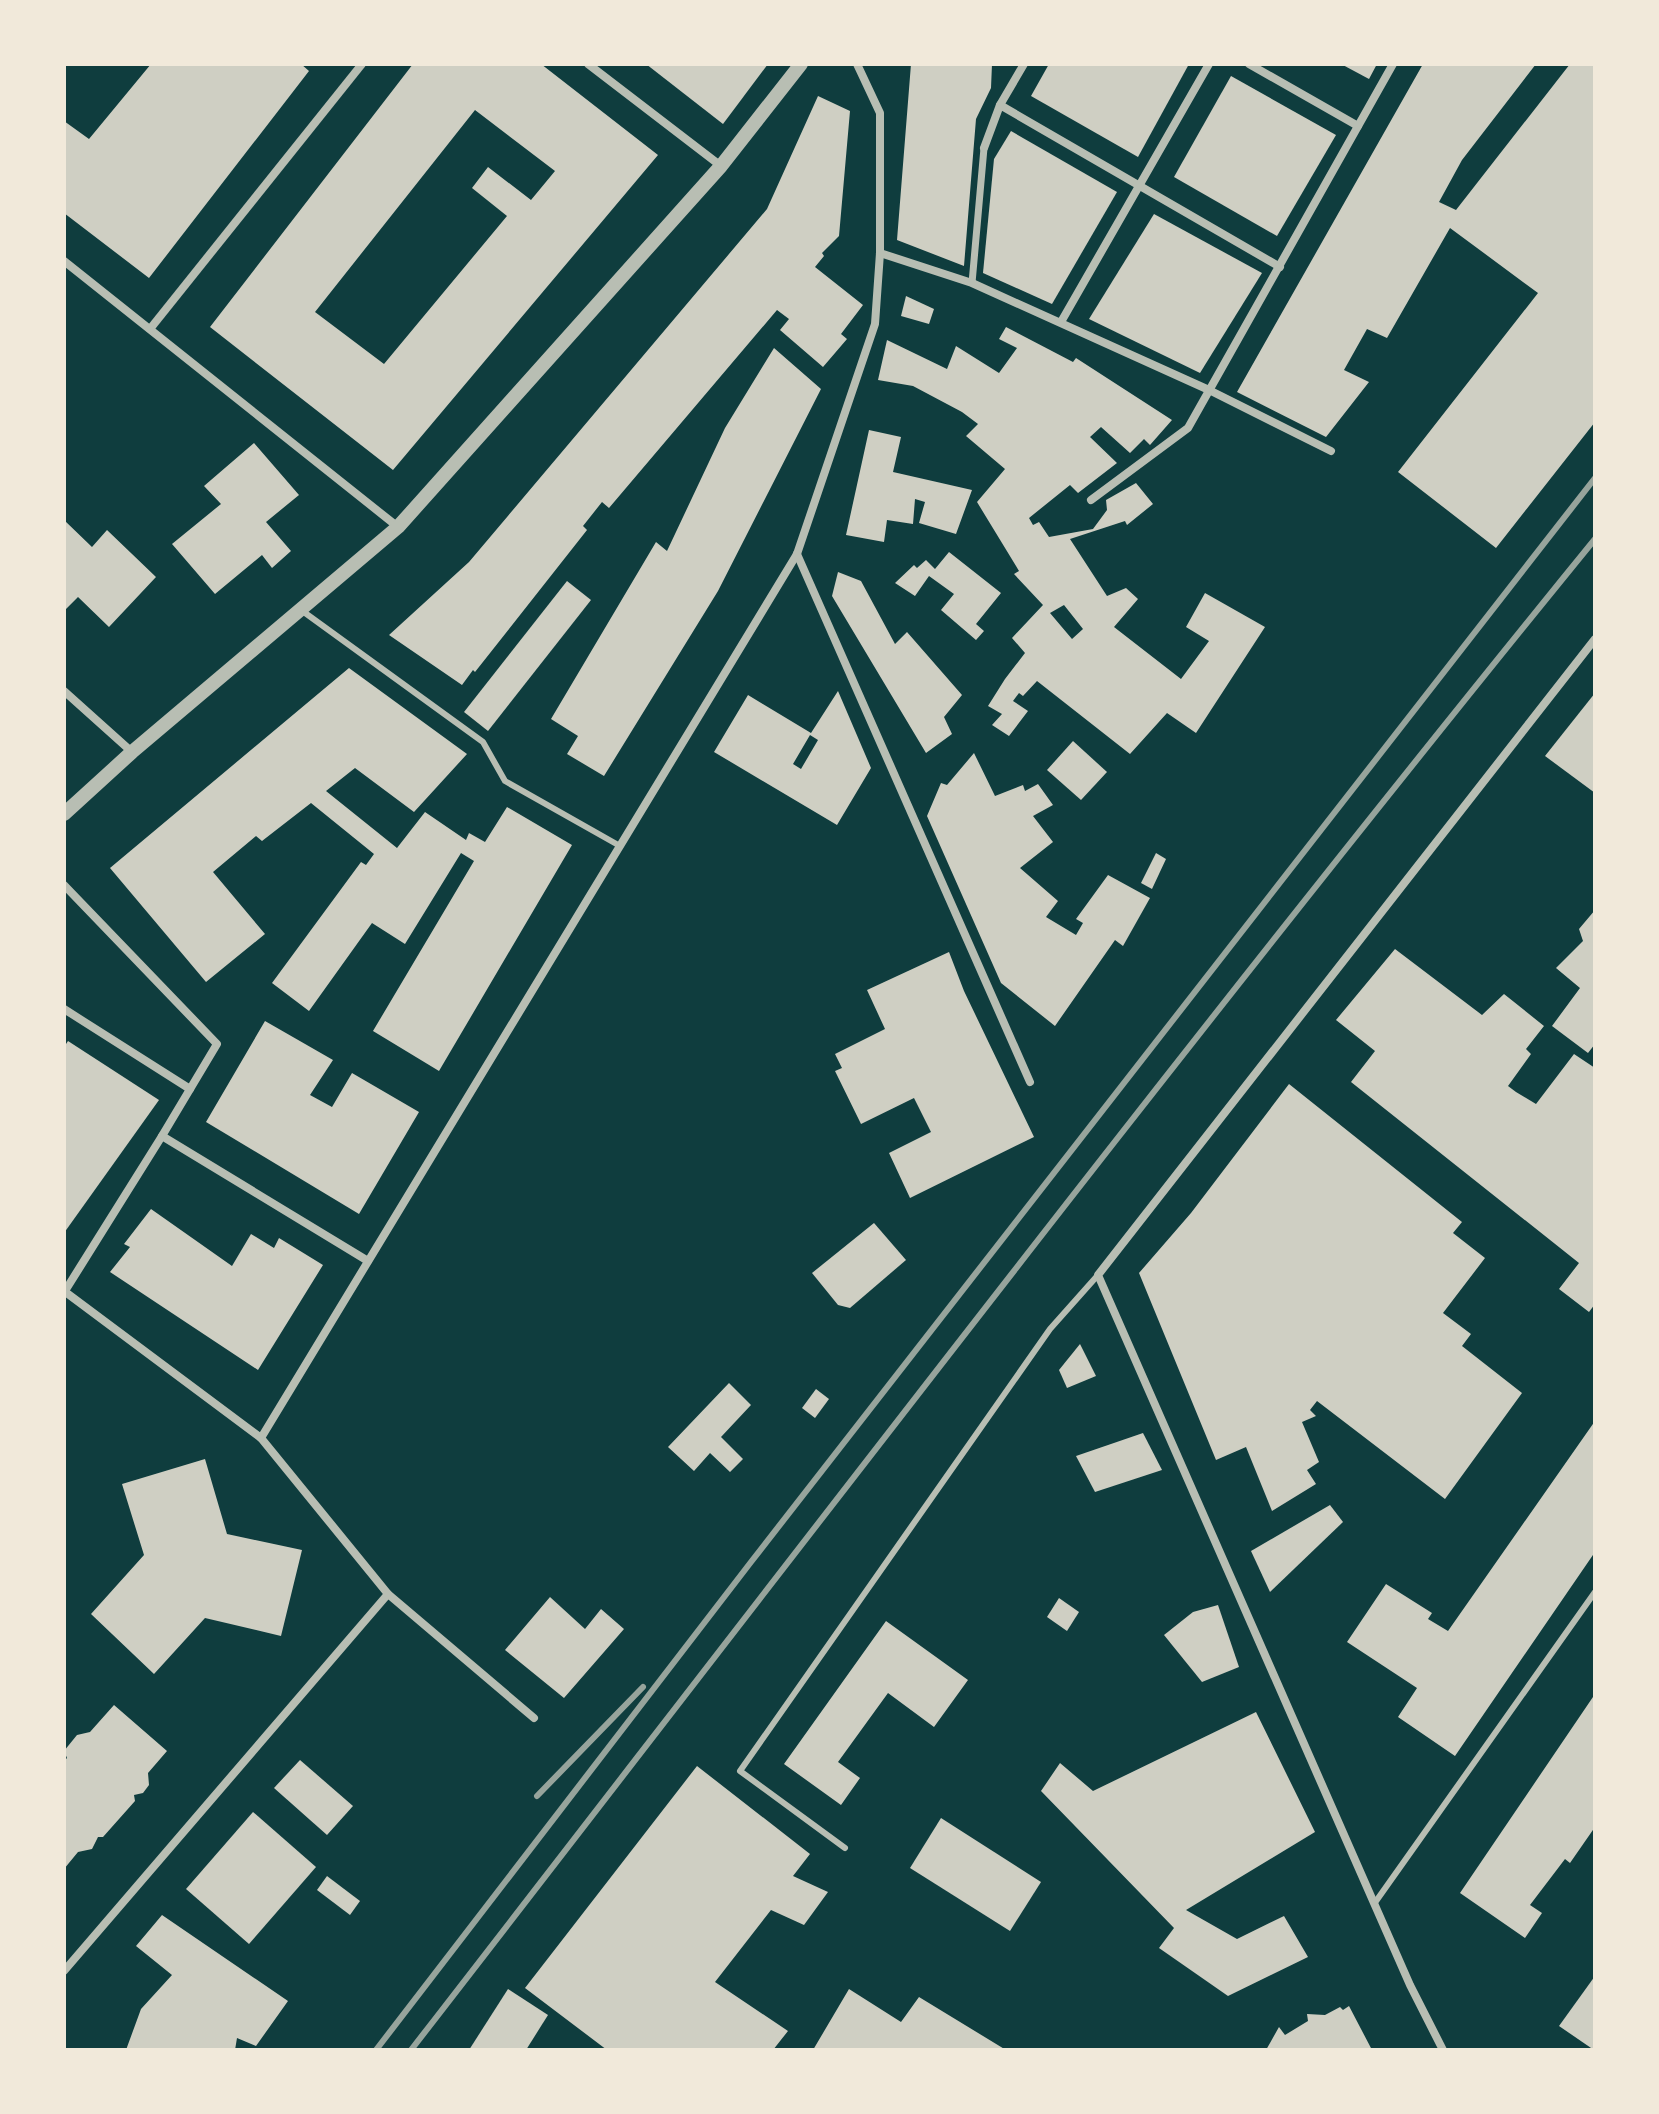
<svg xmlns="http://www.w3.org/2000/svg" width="1659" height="2114" font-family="Helvetica,sans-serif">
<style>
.building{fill:#cfcfc3;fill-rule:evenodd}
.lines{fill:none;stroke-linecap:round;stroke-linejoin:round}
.service{stroke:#b8beb3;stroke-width:6}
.pedestrian{stroke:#b8beb3;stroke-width:7}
.minor{stroke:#b8beb3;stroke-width:8}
.tertiary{stroke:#b8beb3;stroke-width:14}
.rail{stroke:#97a49c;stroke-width:6}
</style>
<rect width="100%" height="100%" fill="#0f3d3e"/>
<g class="building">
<path d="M151,64H301L309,71L149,278L64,213V121L89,139Z"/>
<path d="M413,64H541L658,155L393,470L210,327ZM475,110L555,171L531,200L488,167L472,188L507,216L384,364L315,312Z"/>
<path d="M646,64H768L723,124Z"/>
<path d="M911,64H992L991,88L976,119L964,266L897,240Z"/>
<path d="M1049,64H1189L1138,157L1031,96Z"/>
<path d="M1341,64H1377L1369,79Z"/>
<path d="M1423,64H1536L1462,160L1439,202L1456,210L1570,64H1595V422L1496,548L1398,472L1538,293L1450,228L1387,338L1367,329L1344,370L1369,382L1326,437L1237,392Z"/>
<path d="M1231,76L1336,135L1277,236L1174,177Z"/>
<path d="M818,96L850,111L839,236L822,253L824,256L815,267L863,305L841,334L847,339L823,367L780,330L789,319L777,310L609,508L602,502L583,526L587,530L475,672L473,670L462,685L389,635L469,562L767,209Z"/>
<path d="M1011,131L1117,192L1052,304L983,273L994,159Z"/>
<path d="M1154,214L1262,273L1200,373L1089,319Z"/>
<path d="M906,296L934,309L929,324L901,316Z"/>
<path d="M1006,327L1073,362L1076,358L1172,420L1150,445L1144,439L1130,453L1101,427L1090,437L1117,463L1078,493L1070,485L1029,518L1033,525L1039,522L1049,537L1093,529L1107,510L1106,500L1136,483L1153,504L1127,525L1125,521L1070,539L1107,596L1126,588L1138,599L1114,627L1181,679L1209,641L1186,627L1205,593L1265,627L1196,733L1167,713L1130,754L1037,681L1023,696L1019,693L1013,701L1028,711L1009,736L992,725L1002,714L988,706L1005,679L1025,653L1012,638L1043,605L1014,574L1019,571L977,502L1005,469L966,436L978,424L962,412L913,386L878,380L887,340L947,369L956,346L999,373L1017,348L999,339ZM1064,605L1083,629L1072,639L1050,613Z"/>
<path d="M774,348L821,389L718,591L604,776L567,754L578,736L551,719L656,542L667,551L725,428Z"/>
<path d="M869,430L901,437L893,472L972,490L956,534L919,523L925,502L915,499L913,524L887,520L884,542L846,535Z"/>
<path d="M254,443L299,495L266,522L291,551L272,568L262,555L215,594L172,544L221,504L204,486Z"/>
<path d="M64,520L92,547L107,530L156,577L109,627L78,597L64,611Z"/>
<path d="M949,552L1001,593L976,624L984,631L976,640L941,610L954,594L929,576L915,596L895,583L914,565L917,568L926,560L935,569Z"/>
<path d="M838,572L861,581L895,644L907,632L962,695L944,717L952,734L926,753L832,596Z"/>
<path d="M567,581L591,600L488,731L464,712Z"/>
<path d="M349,668L467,754L414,812L355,768L326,791L397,848L425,812L466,840L469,833L485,842L507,807L572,845L439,1071L373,1031L474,861L461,853L405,944L372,923L309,1011L272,983L361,862L366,865L374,854L311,803L262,841L256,836L213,872L265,934L206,982L110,868Z"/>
<path d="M838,691L871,768L837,825L714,752L748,695L811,733ZM810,735L818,740L801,769L793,764Z"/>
<path d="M1595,693V793L1545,756Z"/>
<path d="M1073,741L1107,772L1081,800L1047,770Z"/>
<path d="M974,753L995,796L1023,785L1025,791L1038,784L1053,805L1033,816L1053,842L1020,868L1058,901L1046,917L1076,935L1083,923L1076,919L1108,875L1150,898L1123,946L1115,940L1055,1026L1001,983L927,816L941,783L947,785Z"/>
<path d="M1156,853L1166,859L1152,889L1141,883Z"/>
<path d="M1595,910V1044L1588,1053L1552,1026L1580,988L1556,968L1583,941L1579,929Z"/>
<path d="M1395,949L1482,1015L1504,994L1544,1026L1526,1049L1531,1054L1508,1086L1516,1092L1536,1104L1574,1054L1595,1068V1304L1589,1312L1559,1289L1579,1263L1351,1082L1375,1051L1336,1020Z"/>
<path d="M949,952L964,991L1034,1137L910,1198L889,1153L931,1132L914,1098L861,1124L835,1071L842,1068L835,1054L885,1029L867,990Z"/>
<path d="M265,1021L333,1060L310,1095L332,1107L352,1073L419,1112L359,1214L206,1122Z"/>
<path d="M68,1041L159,1100L64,1233V1047Z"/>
<path d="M1289,1084L1462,1222L1453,1233L1485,1258L1443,1313L1471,1334L1462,1346L1522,1393L1445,1499L1317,1401L1310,1410L1316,1416L1302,1422L1319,1462L1307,1470L1316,1484L1272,1511L1246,1447L1216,1460L1139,1273L1191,1213Z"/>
<path d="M151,1209L232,1266L251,1234L274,1248L279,1238L323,1265L258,1370L110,1272L130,1247L124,1244Z"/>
<path d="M874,1223L906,1260L850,1308L838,1305L812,1273Z"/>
<path d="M1080,1344L1096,1376L1067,1388L1059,1370Z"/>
<path d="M729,1383L751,1405L721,1437L743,1459L730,1472L710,1453L694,1471L668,1447Z"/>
<path d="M816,1389L829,1399L815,1418L802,1408Z"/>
<path d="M1595,1421V1552L1455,1756L1398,1717L1417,1688L1347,1642L1386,1584L1432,1613L1428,1619L1448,1631Z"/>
<path d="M1143,1433L1162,1470L1095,1492L1076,1456Z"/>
<path d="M205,1459L227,1534L302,1550L281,1636L205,1618L154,1674L91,1614L144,1555L122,1484Z"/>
<path d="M1330,1505L1343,1522L1270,1592L1251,1551Z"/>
<path d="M550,1597L585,1629L601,1609L624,1629L564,1698L505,1650Z"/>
<path d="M1059,1598L1079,1612L1067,1631L1047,1617Z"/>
<path d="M1218,1605L1239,1667L1202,1682L1164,1635L1193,1612Z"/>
<path d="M886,1621L968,1680L934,1727L888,1693L838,1762L860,1778L841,1805L784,1764Z"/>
<path d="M1595,1694V1827L1570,1863L1565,1859L1530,1905L1542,1913L1525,1938L1460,1893Z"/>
<path d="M114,1705L167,1751L148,1773L149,1785L143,1793L134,1795L135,1801L103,1837H98L92,1849L78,1852L64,1869V1761L67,1758L64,1751L77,1735L90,1732Z"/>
<path d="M1256,1712L1315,1832L1186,1910L1237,1939L1284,1916L1308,1957L1228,1996L1159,1948L1174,1928L1041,1791L1060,1763L1093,1791Z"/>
<path d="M300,1760L353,1806L327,1835L274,1788Z"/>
<path d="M697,1766L810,1854L793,1876L828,1892L804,1925L771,1910L715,1982L788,2031L773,2050H607L525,1988Z"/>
<path d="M253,1812L316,1867L249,1944L186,1889Z"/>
<path d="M941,1818L1041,1882L1010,1931L910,1868Z"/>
<path d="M327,1876L360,1901L350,1915L317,1890Z"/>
<path d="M162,1915L288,2001L256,2046L237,2038L235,2050H126L141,2009L172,1975L136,1946Z"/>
<path d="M1595,1976V2050H1594L1559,2026Z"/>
<path d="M508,1989L548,2015L526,2050H469Z"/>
<path d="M849,1989L901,2022L919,1997L1006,2050H813Z"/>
<path d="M1349,2006L1372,2050H1266L1279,2027L1285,2035L1308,2021L1307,2014L1325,2015L1340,2007L1343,2010Z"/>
</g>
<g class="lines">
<g class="service">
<path d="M301,610L483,742L505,781L620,846"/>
<path d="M845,1848L740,1771L1050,1329L1098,1275"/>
<path d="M1374,1904L1595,1592"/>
</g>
<path class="pedestrian" d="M972,283L984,148"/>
<g class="minor">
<path d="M588,64L721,166"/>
<path d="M1249,64L1358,126"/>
<path d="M1000,105L1280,267"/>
<path d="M984,148L1000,105L1024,64"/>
<path d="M880,253L972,283L1209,390L1331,451"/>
<path d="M64,261L398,527"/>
<path d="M1061,322L1209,64"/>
<path d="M150,329L362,64"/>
<path d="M1091,500L1188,428L1393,64"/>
<path d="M797,554L1030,1082"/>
<path d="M64,691L132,752"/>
<path d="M64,885L217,1044L162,1136"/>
<path d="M64,1009L190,1089"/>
<path d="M64,1291L261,1438L388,1594L534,1718"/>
<path d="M65,1291L162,1136L368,1261"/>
<path d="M261,1438L797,554L875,324L880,253V113L857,64"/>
<path d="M64,1971L388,1594"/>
<path d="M1443,2050L1410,1985L1098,1275L1595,639"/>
</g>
<path class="tertiary" d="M64,814L132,752L398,527L721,166L801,64"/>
<g class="rail">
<path d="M537,1796L643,1687"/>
<path d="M376,2050L751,1562L1595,478"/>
<path d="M411,2050C803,1544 1191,1035 1595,539"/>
</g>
</g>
<rect width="1659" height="2114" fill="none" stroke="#f1e9da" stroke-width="132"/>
</svg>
